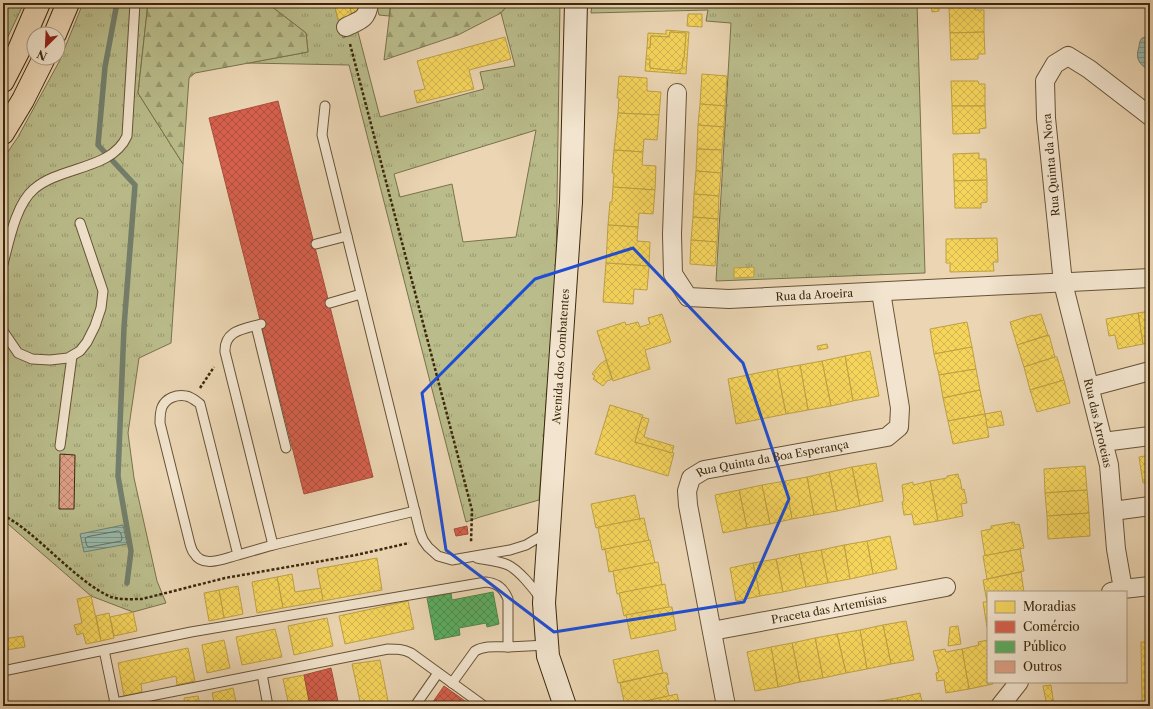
<svg xmlns="http://www.w3.org/2000/svg" width="1153" height="709" font-family="'Libre Caslon Text',serif">
<style>
.grass{fill:url(#grass-tufts);stroke:#7a724c;fill-rule:evenodd}
.forest{fill:url(#forest-firs);stroke:#7a724c}
.water{fill:url(#water-rules);stroke:#737f6c}
.homes{fill:url(#homes-cross-hatch);stroke:#bea144}
.shops{fill:url(#shops-cross-hatch);stroke:#a84f3a}
.public{fill:url(#public-cross-hatch);stroke:#518648}
.lines{fill:none;stroke-linecap:round;stroke-linejoin:round}
.shore{stroke:#6a705c;stroke-width:1}
.stream{stroke:#737f6c;stroke-width:5.5}
.building{fill:url(#building-cross-hatch);stroke:#3b280d}
.lane-casing{stroke:#675336;stroke-width:11}
.street-casing{stroke:#675336;stroke-width:20}
.secondary-casing{stroke:#3b280d;stroke-width:24}
.primary-casing{stroke:#3b280d;stroke-width:24}
.path{stroke:#3b280d;stroke-width:2.5;stroke-dasharray:3 2;stroke-linecap:butt}
.lane{stroke:#f2e4ce;stroke-width:9}
.street{stroke:#f2e4ce;stroke-width:18}
.secondary{stroke:#f2e4ce;stroke-width:22}
.primary{stroke:#ebd5b3;stroke-width:22}
.marked{fill:none;stroke:#1d4ed8;stroke-width:3;stroke-linejoin:round}
.labels{text-anchor:middle;dominant-baseline:central;stroke-width:4;stroke-linejoin:round;paint-order:stroke}
.street-label{font-size:11px;fill:#3b280d;stroke:#f2e4ce}
</style>
<defs>
<pattern id="grass-tufts" width="24" height="20" patternUnits="userSpaceOnUse"><rect width="24" height="20" fill="#babc8b"/><path d="M3 7l-1-3M5 7V3M7 7l1-3M15 17l-1-3M17 17v-4M19 17l1-3" fill="none" stroke="#989970"/></pattern>
<pattern id="forest-firs" width="22" height="20" patternUnits="userSpaceOnUse"><rect width="22" height="20" fill="#babc8b"/><path d="M5 1l3.5 6h-7zM16 11l3.5 6h-7z" fill="#989970"/></pattern>
<pattern id="water-rules" width="6" height="5" patternUnits="userSpaceOnUse"><rect width="6" height="5" fill="#98b9ac"/><path d="M0 2.5h6" fill="none" stroke="#7d968a"/></pattern>
<pattern id="homes-cross-hatch" width="8" height="8" patternUnits="userSpaceOnUse"><rect width="8" height="8" fill="#f6d55c"/><path d="M0 0l8 8M0 8l8-8" fill="none" stroke="#d4b74f"/></pattern>
<pattern id="shops-cross-hatch" width="8" height="8" patternUnits="userSpaceOnUse"><rect width="8" height="8" fill="#d6604d"/><path d="M0 0l8 8M0 8l8-8" fill="none" stroke="#af4f3e"/></pattern>
<pattern id="public-cross-hatch" width="8" height="8" patternUnits="userSpaceOnUse"><rect width="8" height="8" fill="#5aae61"/><path d="M0 0l8 8M0 8l8-8" fill="none" stroke="#4c8e4e"/></pattern>
<pattern id="building-cross-hatch" width="8" height="8" patternUnits="userSpaceOnUse"><rect width="8" height="8" fill="#dea087"/><path d="M0 0l8 8M0 8l8-8" fill="none" stroke="#b5826d"/></pattern>
</defs>
<rect width="100%" height="100%" fill="#ebd5b3"/>
<filter id="stains"><feTurbulence type="fractalNoise" baseFrequency=".005" numOctaves="4"/><feColorMatrix values="0 0 0 0 .2 0 0 0 0 .09 0 0 0 0 .02 0 0 0 .5 -.17"/></filter>
<radialGradient id="worn" r=".72"><stop offset=".6" stop-color="#630" stop-opacity="0"/><stop offset="1" stop-color="#630" stop-opacity=".3"/></radialGradient>
<g class="grass">
<path d="M3,3H24L3,47Z"/>
<path d="M83,3H148L138,93L183,164L171,343L139,358L128,433L134,478L157,581L166,603L133,612L91,596L8,524L3,522V159L18,137L60,60Z"/>
<path d="M267,3H334L343,38L358,32L380,117L484,89L480,72L515,66L501,13L509,3H560L556,268L539,500L480,517L466,522L349,65L248,63L308,52L306,33ZM536,130L516,237L463,242L452,184L400,197L394,174Z"/>
<path d="M376,3H391L389,16L379,15Z"/>
<path d="M592,3H917L925,273L716,281L731,23L706,21L708,10L591,13Z"/>
</g>
<g class="forest">
<path d="M148,3H267L306,33L308,52L195,73L189,78L183,164L138,93Z"/>
<path d="M391,3H509L501,13L458,35L384,60Z"/>
</g>
<g class="water">
<path d="M1148,37L1150,39V71C1139,64 1135,59 1139,47C1139,43 1140,41 1142,38Z"/>
<path d="M123,525L127,544L84,552L80,534Z"/>
</g>
<g class="homes">
<path d="M334,3H349L353,20L339,23Z"/>
<path d="M931,3H939V11L932,12Z"/>
<path d="M361,4L353,20L350,7Z"/>
<path d="M949,6H975V10H984V32L950,33Z"/>
<path d="M688,14H702V27L687,26Z"/>
<path d="M666,30L689,32L686,74L645,71L646,59H650V68L677,71L679,70L682,68L683,58H684L686,33L670,32L669,37L651,36L650,48H647L648,33L666,34Z"/>
<path d="M670,32L686,33L684,58H683L682,68L679,70L677,71L650,68V59H646L647,48H650L651,36L669,37Z"/>
<path d="M984,32L985,54H978V59L951,60L950,33Z"/>
<path d="M505,37L511,59L469,70L474,89L417,103L414,91L425,89L417,61Z"/>
<path d="M702,74L727,76L725,106L700,104Z"/>
<path d="M619,76L647,78V91L661,92L659,115L618,113L619,98H617Z"/>
<path d="M951,81H978L979,84H985V106H952Z"/>
<path d="M700,104L725,106L724,127L698,125Z"/>
<path d="M952,106H985L986,128L979,129L980,133L953,134Z"/>
<path d="M618,113L659,115L657,140L644,139L643,152L614,150Z"/>
<path d="M698,125L724,127L722,150L697,149Z"/>
<path d="M697,149L722,150L721,173L696,171Z"/>
<path d="M614,150L643,152L642,165L656,166L655,190L613,187L614,173H612Z"/>
<path d="M979,153V159H986L987,180L954,181L953,154Z"/>
<path d="M696,171L721,173L719,196L694,194Z"/>
<path d="M987,180V202L981,203V208H955L954,181Z"/>
<path d="M613,187L655,190L653,214L639,213L638,227L608,225L610,202H612Z"/>
<path d="M694,194L719,196L718,219L693,217Z"/>
<path d="M693,217L718,219L717,242L691,240Z"/>
<path d="M608,225L638,227L637,241L650,242L649,266L606,263Z"/>
<path d="M997,238L998,262H993L994,271L950,272V263H946V239Z"/>
<path d="M691,240L717,242L715,266L690,264Z"/>
<path d="M606,263L649,266L647,290L634,289L633,304L603,302Z"/>
<path d="M754,267V277L734,278V268Z"/>
<path d="M1150,311V343L1143,344L1138,313Z"/>
<path d="M1138,313L1143,344L1118,349L1115,335L1109,336L1106,319Z"/>
<path d="M662,314L671,342L645,350L650,369L613,381L597,331L625,322L626,325L638,322L640,327L650,324L648,318Z"/>
<path d="M1041,314L1048,335L1017,345L1010,322L1033,315V316Z"/>
<path d="M967,322L972,347L934,354L930,329Z"/>
<path d="M1049,335L1055,357L1024,367L1017,345Z"/>
<path d="M827,344L828,348L818,350L817,346Z"/>
<path d="M972,347L976,369L939,375L934,354Z"/>
<path d="M870,351L879,396L853,401L845,356Z"/>
<path d="M845,356L853,401L831,406L822,361Z"/>
<path d="M1055,357H1057L1064,380L1030,390L1024,367Z"/>
<path d="M606,360L612,379L607,381L603,386L593,379L595,376L592,374L600,364Z"/>
<path d="M822,361L831,406L808,410L800,365Z"/>
<path d="M800,365L808,410L786,414L777,369Z"/>
<path d="M777,369L786,414L736,424L728,379Z"/>
<path d="M976,369L980,390L943,398L939,375Z"/>
<path d="M1064,380L1070,403L1037,412L1030,390Z"/>
<path d="M980,390L985,414L948,421L943,398Z"/>
<path d="M610,405L643,415L635,442L674,453L668,476L595,454Z"/>
<path d="M1001,411L1004,425L987,428L985,414Z"/>
<path d="M985,414L989,437L953,444L948,421Z"/>
<path d="M642,417L649,419L644,437L674,446L672,453L635,442Z"/>
<path d="M1150,455V491H1148L1147,482L1143,483L1139,457Z"/>
<path d="M876,463L883,501L860,506L852,467Z"/>
<path d="M1085,466L1087,490L1045,493L1044,469Z"/>
<path d="M852,467L860,506L837,511L829,472Z"/>
<path d="M829,472L837,511L814,515L807,477Z"/>
<path d="M958,474L959,479H960L962,490L964,489L967,503L961,504L963,516L938,521L930,481L947,478V476Z"/>
<path d="M807,477L814,515L792,519L785,481Z"/>
<path d="M785,481L792,519L770,524L762,485Z"/>
<path d="M930,481L938,521L914,525L912,514L904,515L902,502L904,501L902,485L913,482V485Z"/>
<path d="M762,485L770,524L747,528L739,490Z"/>
<path d="M739,490L747,528L723,533L715,495Z"/>
<path d="M1087,490L1089,513L1047,516L1045,493Z"/>
<path d="M635,495L640,519L596,528L591,504Z"/>
<path d="M1089,513L1090,536L1048,539L1047,516Z"/>
<path d="M644,518L649,541L602,550L598,527Z"/>
<path d="M1014,522L1015,525L1019,524L1024,548L985,556L981,531L991,529V526Z"/>
<path d="M890,536L897,569L873,574L867,541Z"/>
<path d="M650,540L655,563L609,572L605,549Z"/>
<path d="M867,541L873,574L850,579L844,545Z"/>
<path d="M844,545L850,579L828,583L821,550Z"/>
<path d="M1020,549L1024,571L987,579L983,556Z"/>
<path d="M821,550L828,583L806,587L799,554Z"/>
<path d="M799,554L806,587L783,592L776,559Z"/>
<path d="M377,558L382,590L323,601L317,569Z"/>
<path d="M776,559L783,592L760,596L753,563Z"/>
<path d="M658,562L662,585L617,594L613,571Z"/>
<path d="M753,563L760,596L736,601L730,568Z"/>
<path d="M1021,572L1024,592H988L987,602L983,580Z"/>
<path d="M292,574L295,592L321,588L323,601L283,608L277,577Z"/>
<path d="M277,577L283,608L257,613L252,582Z"/>
<path d="M665,584L669,607L624,616L619,593Z"/>
<path d="M238,586L243,614L224,618L219,590Z"/>
<path d="M219,590L224,618L209,621L204,593Z"/>
<path d="M91,596L101,641L86,644L83,633L77,635L74,625L82,623L77,599Z"/>
<path d="M408,601L414,629L345,644L339,616Z"/>
<path d="M983,602H988L987,627Z"/>
<path d="M669,607H672L676,630L631,639L626,615Z"/>
<path d="M133,612L137,631L114,636L110,617Z"/>
<path d="M109,613L114,638L101,641L96,616Z"/>
<path d="M327,618L333,646L294,655L288,626Z"/>
<path d="M906,621L914,660L891,664L883,625Z"/>
<path d="M883,625L891,664L867,669L860,630Z"/>
<path d="M958,626L961,644L948,646L950,627Z"/>
<path d="M275,629L282,657L242,665L236,637Z"/>
<path d="M860,630L867,669L846,673L837,634Z"/>
<path d="M837,634L846,673L823,678L815,638Z"/>
<path d="M23,636L25,647L6,650L3,639Z"/>
<path d="M815,638L823,678L800,682L792,643Z"/>
<path d="M224,640L230,668L207,673L202,645Z"/>
<path d="M988,640V682H992L993,684L969,689L962,649L979,645L978,642Z"/>
<path d="M1141,642H1150V706H1142Z"/>
<path d="M792,643L800,682L778,687L771,647Z"/>
<path d="M771,647L778,687L755,691L747,652Z"/>
<path d="M188,648L195,681L177,685L176,676L141,684L142,692L124,696L118,663Z"/>
<path d="M945,649L946,652L962,649L969,689L946,693L944,680L937,681L936,673L939,672L933,651Z"/>
<path d="M658,650L663,673L618,683L613,660Z"/>
<path d="M380,660L389,706H361L352,664Z"/>
<path d="M663,673H667L669,684L666,685L669,696L625,706L620,683Z"/>
<path d="M304,675L310,706H289L283,679Z"/>
<path d="M1051,685L1054,706H1047L1043,686Z"/>
<path d="M233,688L237,706H215L212,693Z"/>
<path d="M920,693L923,706H898L897,698Z"/>
<path d="M677,694L680,706H627V705Z"/>
<path d="M198,696L200,706H185L184,698Z"/>
<path d="M897,698L898,706H875L874,702Z"/>
<path d="M874,702L875,706H853Z"/>
</g>
<g class="shops">
<path d="M278,101L373,477L304,494L209,118Z"/>
<path d="M467,526L468,534L456,536L454,529Z"/>
<path d="M331,668L339,706H310L304,675Z"/>
<path d="M444,686L472,706H430Z"/>
</g>
<path class="public" d="M493,592L499,624L487,627L486,623L459,628L460,635L435,640L427,598L451,593L452,600Z"/>
<g class="lines">
<path class="shore" d="M119,531C121,532 123,539 121,541L89,547L87,546L85,539L87,537Z"/>
<path class="stream" d="M117,3L105,67L98,145L135,185L124,327L118,476L131,551L127,583"/>
</g>
<path class="building" d="M60,454L75,455L74,509H59Z"/>
<g class="lines">
<defs>
<g id="lane">
<path d="M325,106L322,135L420,532L423,540L428,547L438,556L452,560L510,550L526,545L548,532"/>
<path d="M316,244L347,236"/>
<path d="M3,264C9,241 16,204 34,189C60,166 112,170 127,136L135,3"/>
<path d="M330,303L361,294"/>
<path d="M261,324C244,329 224,330 225,352L273,545L415,511"/>
<path d="M256,326L286,448"/>
<path d="M3,331L18,353L32,359L50,360L68,358L80,351L87,342L95,326L101,308L103,291L80,223"/>
<path d="M60,446L72,356"/>
<path d="M238,555C225,558 203,569 194,553C192,551 191,547 190,544L160,423C160,417 160,412 162,407C166,398 177,394 186,396C192,397 196,401 200,404L238,555L273,545"/>
<path d="M477,558C487,560 499,561 508,565C519,570 534,589 541,599"/>
<path d="M104,650L115,703L388,649C397,649 403,649 411,653L484,706"/>
<path d="M3,671L191,632L486,582C498,583 504,589 508,599V647L547,645"/>
<path d="M262,674L268,706"/>
<path d="M452,683L475,651C485,645 497,647 508,647"/>
<path d="M415,706L438,673"/>
</g>
<g id="street">
<path d="M346,27C360,20 367,20 369,3"/>
<path id="s1" d="M677,93L672,234L673,274L688,297L729,299L1150,278"/>
<path d="M1090,387L1150,371"/>
<path d="M1103,442L1150,436"/>
<path d="M1113,511L1150,506"/>
<path d="M1123,589L1116,549L1109,465L1063,283L1046,118L1045,81L1055,64L1068,56L1089,69L1150,116"/>
<path d="M1111,592L1123,589L1150,586"/>
<path id="s2" d="M712,631L946,587"/>
<path id="s3" d="M726,706L688,505L687,491L691,478L704,470L887,437L899,427L900,408L881,292"/>
<path d="M1000,706L1019,682"/>
</g>
<g id="secondary">
<path id="s4" d="M565,706L548,656L544,603L571,202L576,3"/>
</g>
<g id="primary">
<path d="M55,34L68,3"/>
<path d="M3,81L18,52L39,3"/>
<path d="M3,133L23,100L44,58"/>
</g>
</defs>
<use href="#lane" class="lane-casing"/>
<use href="#street" class="street-casing"/>
<use href="#secondary" class="secondary-casing"/>
<use href="#primary" class="primary-casing"/>
<g class="path">
<path d="M350,44L472,510L471,543"/>
<path d="M200,388L214,367"/>
<path d="M3,515C27,528 47,549 68,567C81,578 95,590 111,597C120,600 132,599 142,599L225,578L356,555L409,543"/>
</g>
<use href="#lane" class="lane"/>
<use href="#street" class="street"/>
<use href="#secondary" class="secondary"/>
<use href="#primary" class="primary"/>
</g>
<path class="marked" d="M633,248L743,363L789,499L744,602L554,632L446,550L422,393L535,279Z"/>
<g class="labels">
<g class="street-label">
<text transform="translate(1051 165) rotate(-95)">Rua Quinta da Nora</text>
<text stroke="none"><textPath href="#s1" startOffset="335">Rua da Aroeira</textPath></text>
<text stroke="none"><textPath href="#s4" startOffset="353">Avenida dos Combatentes</textPath></text>
<text transform="translate(1098 423) rotate(77)">Rua das Arroteias</text>
<text stroke="none"><textPath href="#s3" startOffset="317">Rua Quinta da Boa Esperança</textPath></text>
<text stroke="none"><textPath href="#s2" startOffset="119">Praceta das Artemísias</textPath></text>
</g>
</g>
<rect width="1153" height="709" fill="none" stroke="#ebd5b3" stroke-width="16"/>
<rect x="4" y="4" width="1145" height="701" fill="none" stroke="#3b280d" stroke-width="2"/>
<rect x="8" y="8" width="1137" height="693" fill="none" stroke="#3b280d"/>
<rect x="987" y="591" width="140" height="92" fill="#f2e4ce" stroke="#a99981"/>
<rect x="995" y="601" width="20" height="12" fill="#f6d55c" stroke="#a99981"/>
<text x="1023" y="611" font-size="12" fill="#3b280d">Moradias</text>
<rect x="995" y="621" width="20" height="12" fill="#d6604d" stroke="#a99981"/>
<text x="1023" y="631" font-size="12" fill="#3b280d">Comércio</text>
<rect x="995" y="641" width="20" height="12" fill="#5aae61" stroke="#a99981"/>
<text x="1023" y="651" font-size="12" fill="#3b280d">Público</text>
<rect x="995" y="661" width="20" height="12" fill="#dea087" stroke="#a99981"/>
<text x="1023" y="671" font-size="12" fill="#3b280d">Outros</text>
<g transform="translate(46 46) rotate(204)"><circle r="19" fill="#f2e4ce" stroke="#a99981"/>
<path d="M0-3L7 15L0 10L-7 15Z" fill="#8f2418"/>
<text y="-6" font-size="11" font-weight="bold" text-anchor="middle" fill="#3b280d">N</text>
</g>
<rect width="100%" height="100%" filter="url(#stains)"/>
<rect width="100%" height="100%" fill="url(#worn)"/>
</svg>
